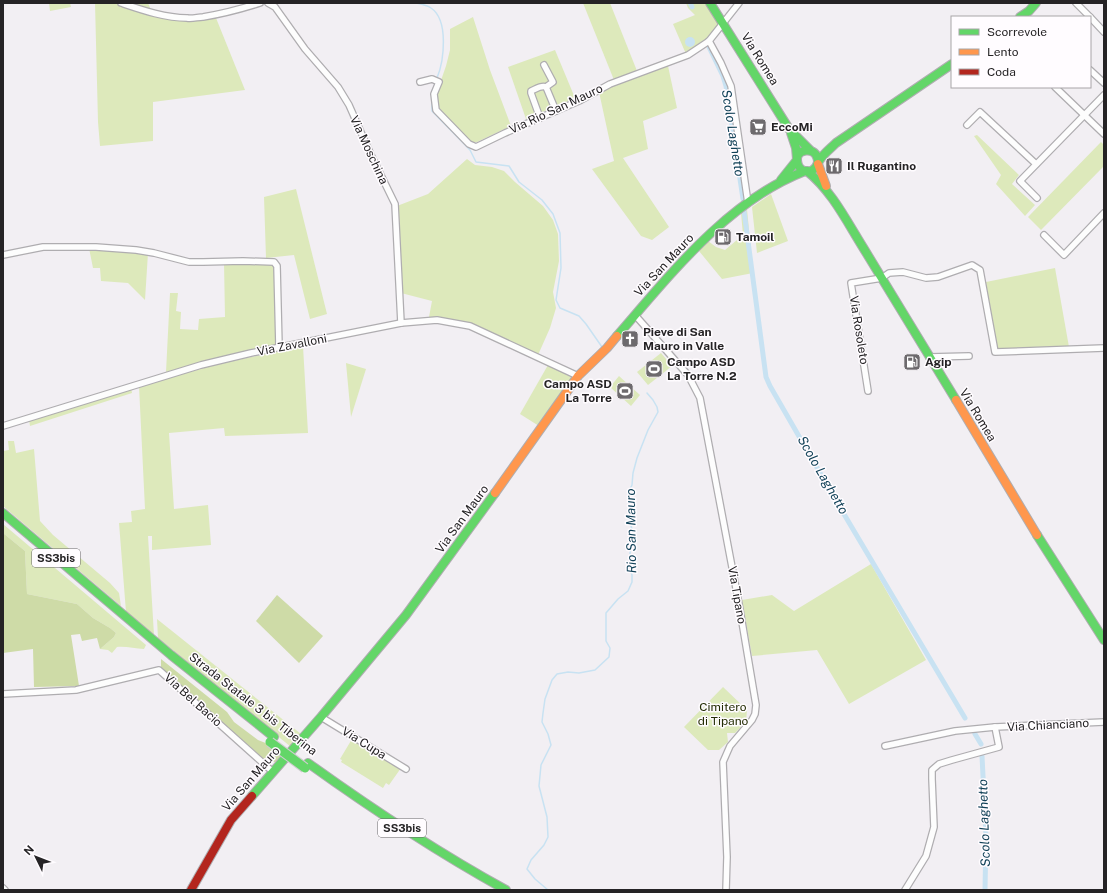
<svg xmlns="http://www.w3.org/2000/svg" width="1107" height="893" font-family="'Public Sans',sans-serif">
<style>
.green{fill:#dde9bb}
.forest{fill:#cedba7}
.water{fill:#c8e2f2}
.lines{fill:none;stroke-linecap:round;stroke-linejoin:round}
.stream{stroke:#c8e2f2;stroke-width:1.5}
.canal{stroke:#c8e2f2;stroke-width:5}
.street-casing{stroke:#afadb0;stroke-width:8}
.fast-casing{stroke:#afadb0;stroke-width:10}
.slow-casing{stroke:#afadb0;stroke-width:10}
.jam-casing{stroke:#afadb0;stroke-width:10}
.street{stroke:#fdfdfd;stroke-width:5.5}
.fast{stroke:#63d668;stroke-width:8}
.slow{stroke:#ff974d;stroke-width:8}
.jam{stroke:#b3261e;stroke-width:8}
.fast-bridge-casing{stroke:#cfcdcf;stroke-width:11;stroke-linecap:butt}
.fast-bridge{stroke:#63d668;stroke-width:9}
.labels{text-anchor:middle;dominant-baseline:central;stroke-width:3;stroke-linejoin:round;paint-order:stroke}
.shield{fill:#fffcff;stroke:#666466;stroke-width:1}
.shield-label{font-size:11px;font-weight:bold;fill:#252325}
.street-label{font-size:12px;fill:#252325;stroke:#fffcff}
.poi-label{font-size:12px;font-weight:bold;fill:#252325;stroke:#fffcff;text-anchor:start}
.park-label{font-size:12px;fill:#242d04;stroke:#fffcff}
.water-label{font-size:13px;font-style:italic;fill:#124258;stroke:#fffcff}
</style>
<rect width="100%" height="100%" fill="#f2eff3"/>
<g class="green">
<path d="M49,3H70L71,7L50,11Z"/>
<path d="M95,3H148L151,10L173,16L188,17L214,13L245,90L153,102V141L100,146L98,122Z"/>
<path d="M583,3H610L637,71L614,80Z"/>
<path d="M686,3H708L718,21L719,26C715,31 708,36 705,41L686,54L673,24L695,15L688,8Z"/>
<path d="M473,17L490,70L511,126L477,142H471L443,115L438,107L436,100L438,89L446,66L450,50V29Z"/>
<path d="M555,50L575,98L526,119L508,67Z"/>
<path d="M668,66L677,108L643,121L648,149L623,158L669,227L652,240L641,236L592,169L614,161L599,92L613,84Z"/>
<path d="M977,135L1019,175L1012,184L1035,205L1025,216L996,184L1001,175L974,136Z"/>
<path d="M1101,142L1104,145V166L1041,230L1028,217Z"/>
<path d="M467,159L475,165L492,167L504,171L515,182L543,206L553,220L558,234L559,261L553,292L556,308L550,328L538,355L476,325L461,321L429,317L432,301L401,293L397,206L428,194Z"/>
<path d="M296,189L327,314L310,319L294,255L266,258L264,197Z"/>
<path d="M771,194L788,241L757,253L752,207Z"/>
<path d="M747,209L753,273L722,279L699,251L708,241L716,247L725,250L743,235L741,213Z"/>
<path d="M89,248L148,253L145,300L128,283L101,281L100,268H93Z"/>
<path d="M224,263H274L278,345L225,356L166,372L170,293H178L176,311L181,312L180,329L198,330L199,319L225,317Z"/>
<path d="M1055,268L1069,347L1000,351L995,346L986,282Z"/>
<path d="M303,346L308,433L225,436L224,428L169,433L174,509L208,505L211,545L152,550V536H148L154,635L126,612L119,523L132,522L131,511L145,509L139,386L219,364Z"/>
<path d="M661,353L672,366L648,385L637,372Z"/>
<path d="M346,363L366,369L351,417Z"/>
<path d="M548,365L574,378L539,426L520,414Z"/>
<path d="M619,376L640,395L631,406L610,387Z"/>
<path d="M131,388L132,393L30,426L29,420Z"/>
<path d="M8,441H14L16,453L34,449L40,521L53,535L110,583L119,593L121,606L3,506V451L9,450Z"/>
<path d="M3,524L146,645L144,649C135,649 126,646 117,647L112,653L108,650L100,649L114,637L116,633L110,628L93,618L77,604L27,594L25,551L3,533Z"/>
<path d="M871,564L926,660L849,704L817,650L752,656L742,600L772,595L794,611Z"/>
<path d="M157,619L301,734L291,747L158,638Z"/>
<path d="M723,687L747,710L746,722L735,733H727L728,742L719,750H708L684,727Z"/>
<path d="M352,739L401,768L389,785L386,783L383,788L341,762L342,760L340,759Z"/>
</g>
<g class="forest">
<path d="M3,533L25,551L27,594L77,604L93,618L110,628L116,633L114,637L100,649L97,638L82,641L80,634L71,635L79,686L34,687L33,649L3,653Z"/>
<path d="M277,595L323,636L299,663L256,621Z"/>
<path d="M161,659L227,712L234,722L258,740L268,744L282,755L275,762L266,761L161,669Z"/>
</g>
<circle class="water" cx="690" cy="42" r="5"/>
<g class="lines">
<g class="stream">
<path d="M416,3C421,4 427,5 431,8C449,20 444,61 437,78"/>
<path d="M432,93V91L436,82"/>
<path d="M432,101V111L470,150L476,162L509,166L519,182L542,200L553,214L560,233L561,268L556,300L560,308L579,316L586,324L602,347"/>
<path d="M548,890L535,879L527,869L531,860L544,845L548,837L547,817L539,786L541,765L551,745L548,734L542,722L543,713L545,699L552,680L557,674L568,672L579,673L595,670L609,657L610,648L606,641V613L618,599L628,591L632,582V575L629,566L632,529L629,520L628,493L632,485L633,473L637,458L648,430L658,412L657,407L653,400L647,393"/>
</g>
<g class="canal">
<path d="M690,3L692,7"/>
<path d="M709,47L723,76L726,86L743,199"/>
<path d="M744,211L766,377L770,386L838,504L965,718"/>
<path d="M975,734L981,744"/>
<path d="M982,756L986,836L985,890"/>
</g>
<defs>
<g id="street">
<path d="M121,3C142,10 165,18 187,18C192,19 198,17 203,17C222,14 241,9 260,3"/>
<path d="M268,3L275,7L305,49L338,87L349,105L371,155L395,204L401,323"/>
<path d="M1076,3L1090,17"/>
<path d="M1090,17L1104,32"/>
<path d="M709,41L721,63L731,86L748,203"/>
<path d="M544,65L553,82L546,87L556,111"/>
<path d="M1090,70L1104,83"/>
<path d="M420,82L432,79L439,82L434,94L436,110L469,144L476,147L505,133L581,100L610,84L688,55L709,41L739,3"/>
<path d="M1055,87L1104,134"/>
<path d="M540,118L531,93V91C536,89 541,85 546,87"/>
<path d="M967,125L980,112L1036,164"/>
<path d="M1037,198L1020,181L1104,95"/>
<path d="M1044,235L1064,255L1104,213"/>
<path d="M3,255L43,247H96L136,250L154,253L189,262H203L243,261L274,262L277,266L279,347"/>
<path d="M635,315L688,375L700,398L739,604L756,705L755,714L752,720L730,746L723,762L727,857L726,890"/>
<path d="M929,357L969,356"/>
<path d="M868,391L851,283L882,278L889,273L903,272L926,278L938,277L972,265L980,270L995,352L1104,348"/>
<path d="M3,426L201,365L251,353L401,323L437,320L470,326L578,376"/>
<path d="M3,694L76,690L159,670L273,772"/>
<path d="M321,717L406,769"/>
<path d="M885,746L955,731L995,727L1104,722"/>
<path d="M3,888L5,890"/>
<path d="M905,890L926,856L934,827L932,779V770L939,764L952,760L999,747L995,727"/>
</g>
<g id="fast">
<path d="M710,3L789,129L810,150"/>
<path d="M1020,17L1029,11L1036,3"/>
<path d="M791,133L796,148L797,159"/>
<path d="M818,163C818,161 818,159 817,157C814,147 797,149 797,159C797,163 799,168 802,170C806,172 811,172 814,169C817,167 817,164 819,161C823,154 830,149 836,143L952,64"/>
<path d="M807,171C832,191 847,222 864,249C895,299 925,350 956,400"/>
<path d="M781,180L797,160"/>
<path d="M617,336C670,275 727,201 805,171"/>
<path d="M3,513L171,655L274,737"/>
<path d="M1037,535L1104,640"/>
<path d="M308,763C372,809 437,852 506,890"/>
<path d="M252,796L321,717L406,615L495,493"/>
</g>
<g id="slow">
<path d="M818,164L826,186"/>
<path d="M956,400L1037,535"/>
<path d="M495,493L578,376L607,348L617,336"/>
</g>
<path id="jam" d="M191,890L231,820L252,796"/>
</defs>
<use href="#street" class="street-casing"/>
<use href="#fast" class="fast-casing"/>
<use href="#slow" class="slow-casing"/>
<use href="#jam" class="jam-casing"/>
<use href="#street" class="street"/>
<use href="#fast" class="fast"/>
<use href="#slow" class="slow"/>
<use href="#jam" class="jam"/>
<defs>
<path id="fast-bridge" d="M270,742L305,768"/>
</defs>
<use href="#fast-bridge" class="fast-bridge-casing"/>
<use href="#fast-bridge" class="fast-bridge"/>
</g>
<defs>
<symbol id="supermarket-square" viewBox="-11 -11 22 22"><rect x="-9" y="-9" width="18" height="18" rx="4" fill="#6d6a6d" stroke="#fffcff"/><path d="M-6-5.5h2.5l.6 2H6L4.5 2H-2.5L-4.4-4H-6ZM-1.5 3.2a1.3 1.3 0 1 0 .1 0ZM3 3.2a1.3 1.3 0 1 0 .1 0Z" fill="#fff"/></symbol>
<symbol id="restaurant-square" viewBox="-11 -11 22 22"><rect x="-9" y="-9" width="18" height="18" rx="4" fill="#6d6a6d" stroke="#fffcff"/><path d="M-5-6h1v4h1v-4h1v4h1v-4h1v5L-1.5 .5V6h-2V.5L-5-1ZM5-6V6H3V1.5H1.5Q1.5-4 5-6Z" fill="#fff"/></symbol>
<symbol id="fuel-square" viewBox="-11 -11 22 22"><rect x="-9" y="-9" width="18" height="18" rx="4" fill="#6d6a6d" stroke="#fffcff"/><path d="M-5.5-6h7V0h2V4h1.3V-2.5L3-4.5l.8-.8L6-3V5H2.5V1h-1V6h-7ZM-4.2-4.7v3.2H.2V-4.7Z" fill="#fff"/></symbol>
<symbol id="church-square" viewBox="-11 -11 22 22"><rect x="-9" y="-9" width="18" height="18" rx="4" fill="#6d6a6d" stroke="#fffcff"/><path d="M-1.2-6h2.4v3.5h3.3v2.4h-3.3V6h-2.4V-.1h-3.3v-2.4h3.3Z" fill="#fff"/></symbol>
<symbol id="stadium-square" viewBox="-11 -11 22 22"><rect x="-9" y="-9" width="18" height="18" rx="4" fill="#6d6a6d" stroke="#fffcff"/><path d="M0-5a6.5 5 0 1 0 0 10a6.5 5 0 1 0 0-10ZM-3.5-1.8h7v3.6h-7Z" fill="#fff"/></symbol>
</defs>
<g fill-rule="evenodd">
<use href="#supermarket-square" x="748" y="117" width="20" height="20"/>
<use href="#restaurant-square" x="824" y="156" width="20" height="20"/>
<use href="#fuel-square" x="713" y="227" width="20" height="20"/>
<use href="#church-square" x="620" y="329" width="20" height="20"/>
<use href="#fuel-square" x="902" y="352" width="20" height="20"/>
<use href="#stadium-square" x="644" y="359" width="20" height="20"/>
<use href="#stadium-square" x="615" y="381" width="20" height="20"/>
</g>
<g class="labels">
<g class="shield">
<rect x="32" y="549" width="48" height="18" rx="3"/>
<rect x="378" y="819" width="48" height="18" rx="3"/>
</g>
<g class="shield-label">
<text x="56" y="558">SS3bis</text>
<text x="402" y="828">SS3bis</text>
</g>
<g class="street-label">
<text transform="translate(760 59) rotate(58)">Via Romea</text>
<text transform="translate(556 109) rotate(-25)">Via Rio San Mauro</text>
<text transform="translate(369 150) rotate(65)">Via Moschina</text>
<text transform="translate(664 265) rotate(-47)">Via San Mauro</text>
<text transform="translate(859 330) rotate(81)">Via Rosoleto</text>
<text transform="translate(292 345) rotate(-11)">Via Zavalloni</text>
<text transform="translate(978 415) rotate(59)">Via Romea</text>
<text transform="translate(462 519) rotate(-54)">Via San Mauro</text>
<text transform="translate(737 595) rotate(80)">Via Tipano</text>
<text transform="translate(193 700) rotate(42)">Via Bel Bacio</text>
<text transform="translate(253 704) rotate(38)">Strada Statale 3 bis Tiberina</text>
<text transform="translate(1048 725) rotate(-3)">Via Chianciano</text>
<text transform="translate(364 743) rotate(32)">Via Cupa</text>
<text transform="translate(251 779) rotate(-49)">Via San Mauro</text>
</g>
<g class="poi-label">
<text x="771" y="127">EccoMi</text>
<text x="847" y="166">Il Rugantino</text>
<text x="736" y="237">Tamoil</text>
<text x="643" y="332">Pieve di San<tspan x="643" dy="14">Mauro in Valle</tspan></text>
<text x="667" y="362">Campo ASD<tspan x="667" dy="14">La Torre N.2</tspan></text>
<text x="925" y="362">Agip</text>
<text x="612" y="384" text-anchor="end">Campo ASD<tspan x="612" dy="14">La Torre</tspan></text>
</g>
<g class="park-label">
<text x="723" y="707">Cimitero<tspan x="723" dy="14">di Tipano</tspan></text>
</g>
<g class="water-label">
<text transform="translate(733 133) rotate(81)">Scolo Laghetto</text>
<text transform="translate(823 475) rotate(60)">Scolo Laghetto</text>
<text transform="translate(631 531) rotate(-91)">Rio San Mauro</text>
<text transform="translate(984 823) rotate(-92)">Scolo Laghetto</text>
</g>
</g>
<rect width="1107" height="893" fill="none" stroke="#252325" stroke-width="8"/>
<rect x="951" y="16" width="140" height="72" fill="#fffcff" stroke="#a8a5a8"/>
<rect x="959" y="29" width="20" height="6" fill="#63d668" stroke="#a8a5a8"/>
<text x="987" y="36" font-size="12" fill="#252325">Scorrevole</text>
<rect x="959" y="49" width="20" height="6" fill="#ff974d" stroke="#a8a5a8"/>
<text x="987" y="56" font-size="12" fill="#252325">Lento</text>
<rect x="959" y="69" width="20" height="6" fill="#b3261e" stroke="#a8a5a8"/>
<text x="987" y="76" font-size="12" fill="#252325">Coda</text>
<g transform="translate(36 857) rotate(313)" stroke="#fffcff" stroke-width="3" paint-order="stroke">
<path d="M0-3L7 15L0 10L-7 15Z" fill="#252325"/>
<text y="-6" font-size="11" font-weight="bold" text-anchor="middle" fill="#252325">N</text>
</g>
</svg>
